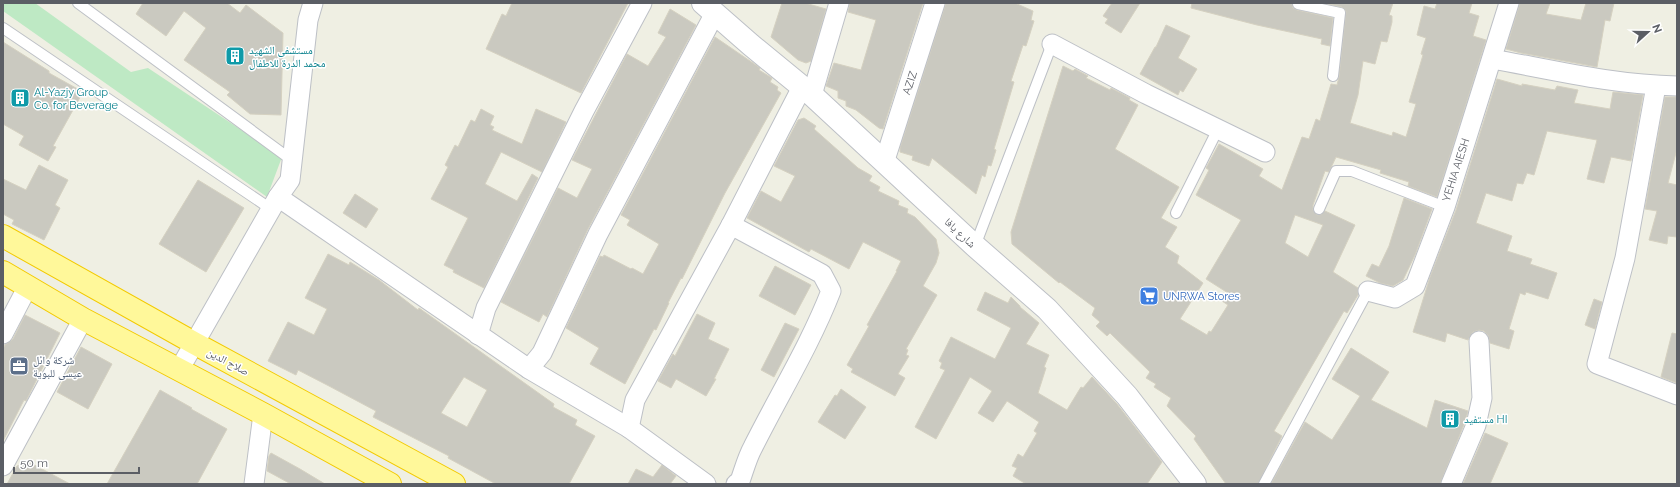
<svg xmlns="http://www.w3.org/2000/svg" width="1680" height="487" font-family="Raleway,'Noto Naskh Arabic',sans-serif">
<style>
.grass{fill:#bee9c4}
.building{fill:#cac9c0;stroke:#d5d1c1;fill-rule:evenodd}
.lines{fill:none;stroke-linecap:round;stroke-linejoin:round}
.service-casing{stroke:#bdc0c6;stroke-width:12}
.minor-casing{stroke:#bdc0c6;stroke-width:21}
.tertiary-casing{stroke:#bdc0c6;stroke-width:24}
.trunk-casing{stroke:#f3ca00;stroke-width:24}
.service{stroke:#fff;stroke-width:10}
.minor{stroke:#fff;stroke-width:19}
.tertiary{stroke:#fff;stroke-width:22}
.trunk{stroke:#fff89a;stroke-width:22}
.labels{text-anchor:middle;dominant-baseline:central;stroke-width:3;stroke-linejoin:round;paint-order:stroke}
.culture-label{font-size:11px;fill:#0d838f;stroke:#fff;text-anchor:start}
.street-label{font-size:11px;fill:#5b5e65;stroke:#fff}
.shop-label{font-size:11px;fill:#366cbe;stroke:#fff;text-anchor:start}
.service-label{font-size:11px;fill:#4e5e75;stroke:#fff;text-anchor:start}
</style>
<rect width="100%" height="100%" fill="#efefe3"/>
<path class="grass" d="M3,3H35L131,72L148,68L282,157L267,197L3,11Z"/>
<g class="building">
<path d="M143,3H227L240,13L246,5L283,33L281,115L250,114L227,95L230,92L184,60L206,28L184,11L166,36L136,14Z"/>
<path d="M512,3H628L581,93L486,49L502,14L506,16Z"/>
<path d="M782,3H805L826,9L811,61L806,63L798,60L771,37Z"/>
<path d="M850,3H923L883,129L879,128L856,110L846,106V101L838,98V91L826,86L834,63L861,70L876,20L848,12Z"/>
<path d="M946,3H1015L1033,11L1031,20L1034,21L1026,46L1023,45L1011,81L1014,82L994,149L996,150L991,166L988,165L985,177L982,175L976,194L932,158L929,166L912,160L913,156L900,152V148Z"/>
<path d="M1112,3H1140L1121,33L1105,23L1108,19L1103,16Z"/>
<path d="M1192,3H1292L1293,8L1297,10L1333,18L1330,46L1321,44L1322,39L1257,25L1191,8Z"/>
<path d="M1324,3H1393L1389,15L1392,16V22L1387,42L1381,41L1375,64L1363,61L1358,95L1350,123L1392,136L1393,132L1406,137L1416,104L1409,102L1423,55L1421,54L1426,38L1417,35L1424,6L1435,9L1437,3H1472L1469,13L1479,16L1473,36L1486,40L1437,197L1408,186L1409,182L1380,173L1381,170L1336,157L1329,172L1325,171L1313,205V210L1317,215L1322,214L1325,211L1355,225L1333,272L1358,288V295L1347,313L1344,311L1274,431L1282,436L1258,484H1226L1194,439L1196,436L1167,406L1171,398L1154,387L1156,384L1146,378L1150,372L1110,333L1107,336L1096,326L1100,322L1092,315L1095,308L1060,282L1059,283L1012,244L1011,232L1063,66L1073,71L1075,69L1088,76L1086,78L1110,90L1111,88L1130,98L1129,100L1138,105L1115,149L1179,187L1161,218L1177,227L1165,247L1179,256L1177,263L1203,283L1180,319L1207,335L1209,331L1211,332L1228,305L1222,301L1228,293L1206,279L1241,220L1196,195L1209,170L1206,168L1219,144L1263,169L1259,176L1282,190L1302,137L1309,139L1316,119L1320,121L1331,84L1337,85L1339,77L1346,11L1342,7ZM1295,215L1323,225L1308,257L1285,243Z"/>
<path d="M1520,3H1550L1546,14L1581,20L1586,3H1614L1610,21L1605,20L1597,67L1521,53L1506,49Z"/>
<path d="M670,9L696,25L588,229L547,317L543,314L539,322L501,302L558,188L577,198L592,169L572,160L627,54L648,66L666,37L658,33Z"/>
<path d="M1166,25L1190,36L1178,58L1197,69L1183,92L1180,90L1178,95L1140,74L1155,47H1156Z"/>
<path d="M715,37L753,63L760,68L759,70L772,78L770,82L778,87L777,90L781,93L725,193L682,279L681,278L668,303H669L656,330L654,329L625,384L590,364L599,348L566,328L600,256L603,257L604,255L631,269L632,268L643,274L659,244L627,225L630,220L621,215Z"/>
<path d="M3,42L49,71V73L83,92L53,146L56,147L48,161L19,145L24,136L3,124Z"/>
<path d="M1497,79L1522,86V84L1555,90L1557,86L1578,90L1574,103L1610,109L1613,92L1643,95L1631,161L1611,157L1604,183L1587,179L1597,140L1547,131L1534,175L1527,173L1523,184L1517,183L1512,201L1486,193L1476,223L1512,236L1507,251L1532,259L1530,264L1557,273L1548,299L1526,292L1525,295L1520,293L1509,329L1514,331L1509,349L1490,343L1488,335L1484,331L1479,330L1473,332L1468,340L1447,333L1445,342L1413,332L1430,277L1456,210Z"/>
<path d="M1665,97H1677V149L1668,183L1677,185V237L1668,236L1667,244L1649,240L1657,211L1645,209Z"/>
<path d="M481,109L494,116L490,125L494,127L492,130L522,144L536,109L566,122L542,172L501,152L485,184L517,201L532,174L538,178L484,288L453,272L454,270L444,265L468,218L431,199L448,167L445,165L455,145L458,147L471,120L475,122Z"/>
<path d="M804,118L816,126L814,129L858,168L872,176L869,181L880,187L878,191L899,201L898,205L908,209L907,213L915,217L936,239L939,253L936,263L923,286L937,295L906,349L908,350L906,355L909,356L898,374L905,378L895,396L851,372L853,369L847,365L869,326L867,325L897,271H896L901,261L863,242L849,269L811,249L809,252L747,218L761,191L781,202L795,176L774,166L798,120Z"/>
<path d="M39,165L68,180L55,205L60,208L44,240L12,224L14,220L3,214V179L26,190Z"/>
<path d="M198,180L244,208L206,272L159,244Z"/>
<path d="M355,194L378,209L366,228L343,213Z"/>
<path d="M1404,198L1432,209L1415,255L1403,280L1393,286L1380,283L1366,276L1372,264L1379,267L1389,246Z"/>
<path d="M328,254L349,265L350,262L379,280L418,310L419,308L554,404L553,407L577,420L575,425L595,436L569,484H496L448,458L449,456L373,417L376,411L329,386L298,370L296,375L268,361L288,322L314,335L327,309L305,298ZM464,377L487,390L467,427L441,413Z"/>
<path d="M775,266L811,285L795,315L759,296Z"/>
<path d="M985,292L1008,303L1011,297L1020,306V307L1039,323L1026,344L1049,355L1044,367L1046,368L1038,393L1067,410L1081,387L1083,388L1092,377L1117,404L1162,462L1147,484H1026L1013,476L1017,468L1012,466L1018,454L1023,457L1037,433L1034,431L1039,422L1007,401L993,422L978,413L992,391L970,377L936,439L915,427L945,370L940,368L942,363L939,361L951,337L995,359L1011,328L977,310Z"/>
<path d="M1594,299L1602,302L1595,329L1585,325Z"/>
<path d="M697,314L715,323L708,339L729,349L714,379H716L706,396L676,379L671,388L658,381L673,354L675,356Z"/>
<path d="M25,315L60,333L26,401L24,400L3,441V349L5,345L13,339Z"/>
<path d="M785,323L799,329L774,377L761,370Z"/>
<path d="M1672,333L1677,334V383L1661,377Z"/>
<path d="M81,347L112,364L88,409L57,392Z"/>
<path d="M1351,348L1389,372L1371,400L1427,428L1435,400L1468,411L1465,422L1440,484H1271L1305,422L1332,440L1360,396L1332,379Z"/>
<path d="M841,389L866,407L845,439L818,422L835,395L837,396Z"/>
<path d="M160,390L192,408L191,409L227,429L197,484H107Z"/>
<path d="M1485,433L1508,443L1490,484H1463Z"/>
<path d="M271,453L300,469L325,484H291L267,471L269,456Z"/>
<path d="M29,462L70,484H7L17,466Z"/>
<path d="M662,465L676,476L670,484H628L636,469L653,477Z"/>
</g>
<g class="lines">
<defs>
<g id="service">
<path d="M78,3L293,161"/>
<path d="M1299,3L1298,4L1340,13L1333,76"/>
<path d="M3,28L271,209"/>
<path d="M1319,209L1336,171H1352L1445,207"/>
<path d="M1176,213L1218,129"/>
<path d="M975,246L1052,44"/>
<path d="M1264,484L1368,291"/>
</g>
<g id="minor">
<path d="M1052,44L1146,94L1265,152"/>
<path d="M1492,59C1553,70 1615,85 1677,86"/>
<path d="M1656,86L1625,258L1597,364L1677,395"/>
<path d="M812,95L839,3"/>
<path d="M884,163L935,3"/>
<path d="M278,197L529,369L629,428L706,484"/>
<path d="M731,225L822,274L831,291C810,345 779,395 753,447C747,458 744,470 740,481L736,484"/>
<path d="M1368,291L1395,298L1415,286L1445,207L1509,3"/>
<path d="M3,334L28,286"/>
<path d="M478,335L486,308L584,111L642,3"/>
<path d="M529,369L542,353L598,234L715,13"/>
<path d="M179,370L278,197L290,180L308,20L313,3"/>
<path d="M629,428L635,400L731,225L802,87"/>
<path d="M3,466L83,319"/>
<path d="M254,484L263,414"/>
<path d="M1451,484L1476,425L1482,398L1479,341"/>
</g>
<path id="tertiary" d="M703,3L751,45L812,95L975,246L1047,309L1127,396L1195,484"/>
<g id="trunk">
<path d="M3,236L194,343L454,484"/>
<path d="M3,272L83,319L263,414L390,484"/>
</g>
</defs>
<use href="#service" class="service-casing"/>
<use href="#minor" class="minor-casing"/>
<use href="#tertiary" class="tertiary-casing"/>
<use href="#trunk" class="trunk-casing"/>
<use href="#service" class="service"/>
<use href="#minor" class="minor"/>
<use href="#tertiary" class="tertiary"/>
<use href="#trunk" class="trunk"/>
</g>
<defs>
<symbol id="building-square" viewBox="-11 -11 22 22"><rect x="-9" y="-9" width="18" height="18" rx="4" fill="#0f9aa8" stroke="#fff"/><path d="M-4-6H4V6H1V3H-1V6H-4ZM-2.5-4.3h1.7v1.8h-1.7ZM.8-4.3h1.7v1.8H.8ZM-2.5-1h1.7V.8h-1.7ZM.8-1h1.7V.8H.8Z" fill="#fff"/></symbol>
<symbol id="supermarket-square" viewBox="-11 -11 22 22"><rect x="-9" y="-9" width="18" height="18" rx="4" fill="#3f7fe0" stroke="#fff"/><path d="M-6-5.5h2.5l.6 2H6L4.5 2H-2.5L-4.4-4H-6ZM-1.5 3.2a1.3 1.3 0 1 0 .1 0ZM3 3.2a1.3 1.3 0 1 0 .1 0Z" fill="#fff"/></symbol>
<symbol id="office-square" viewBox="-11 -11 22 22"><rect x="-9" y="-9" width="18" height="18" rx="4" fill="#5c6f8a" stroke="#fff"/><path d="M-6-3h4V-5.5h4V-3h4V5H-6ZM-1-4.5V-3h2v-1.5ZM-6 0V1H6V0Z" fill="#fff"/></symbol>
</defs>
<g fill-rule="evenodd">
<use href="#building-square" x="224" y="45" width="22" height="22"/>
<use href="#building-square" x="9" y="87" width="22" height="22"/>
<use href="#supermarket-square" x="1138" y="285" width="22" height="22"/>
<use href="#office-square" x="8" y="355" width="22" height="22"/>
<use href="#building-square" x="1439" y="408" width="22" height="22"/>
</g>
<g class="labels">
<g class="culture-label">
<text x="249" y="50">مستشفى الشهيد<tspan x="249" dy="13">محمد الدرة للاطفال</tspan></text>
<text x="34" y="92">Al-Yazjy Group<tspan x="34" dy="13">Co. for Beverage</tspan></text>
<text x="1464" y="419">مستفيد HI</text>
</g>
<g class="street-label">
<text transform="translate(910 83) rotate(-72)">AZIZ</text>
<text transform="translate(1456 170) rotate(-72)">YEHIA AIESH</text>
<text transform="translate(960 233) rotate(43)">شارع يافا</text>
<text transform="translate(228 362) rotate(28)">صلاح الدين</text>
</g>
<g class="shop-label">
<text x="1163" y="296">UNRWA Stores</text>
</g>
<g class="service-label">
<text x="33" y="360">شركة وائل<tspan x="33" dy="13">عيسى للبوية</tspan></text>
</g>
</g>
<rect width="1680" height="487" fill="none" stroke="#5b5e65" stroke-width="8"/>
<g transform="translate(1648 32) rotate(69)" stroke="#ffffff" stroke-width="3" paint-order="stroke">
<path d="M0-3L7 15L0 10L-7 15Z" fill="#5b5e65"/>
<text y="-6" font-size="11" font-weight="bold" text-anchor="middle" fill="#5b5e65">N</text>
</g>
<path d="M14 467v6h125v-6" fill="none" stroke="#5b5e65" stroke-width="2"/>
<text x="20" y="467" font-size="12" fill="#5b5e65" stroke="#ffffff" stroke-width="3" paint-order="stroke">50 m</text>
</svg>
